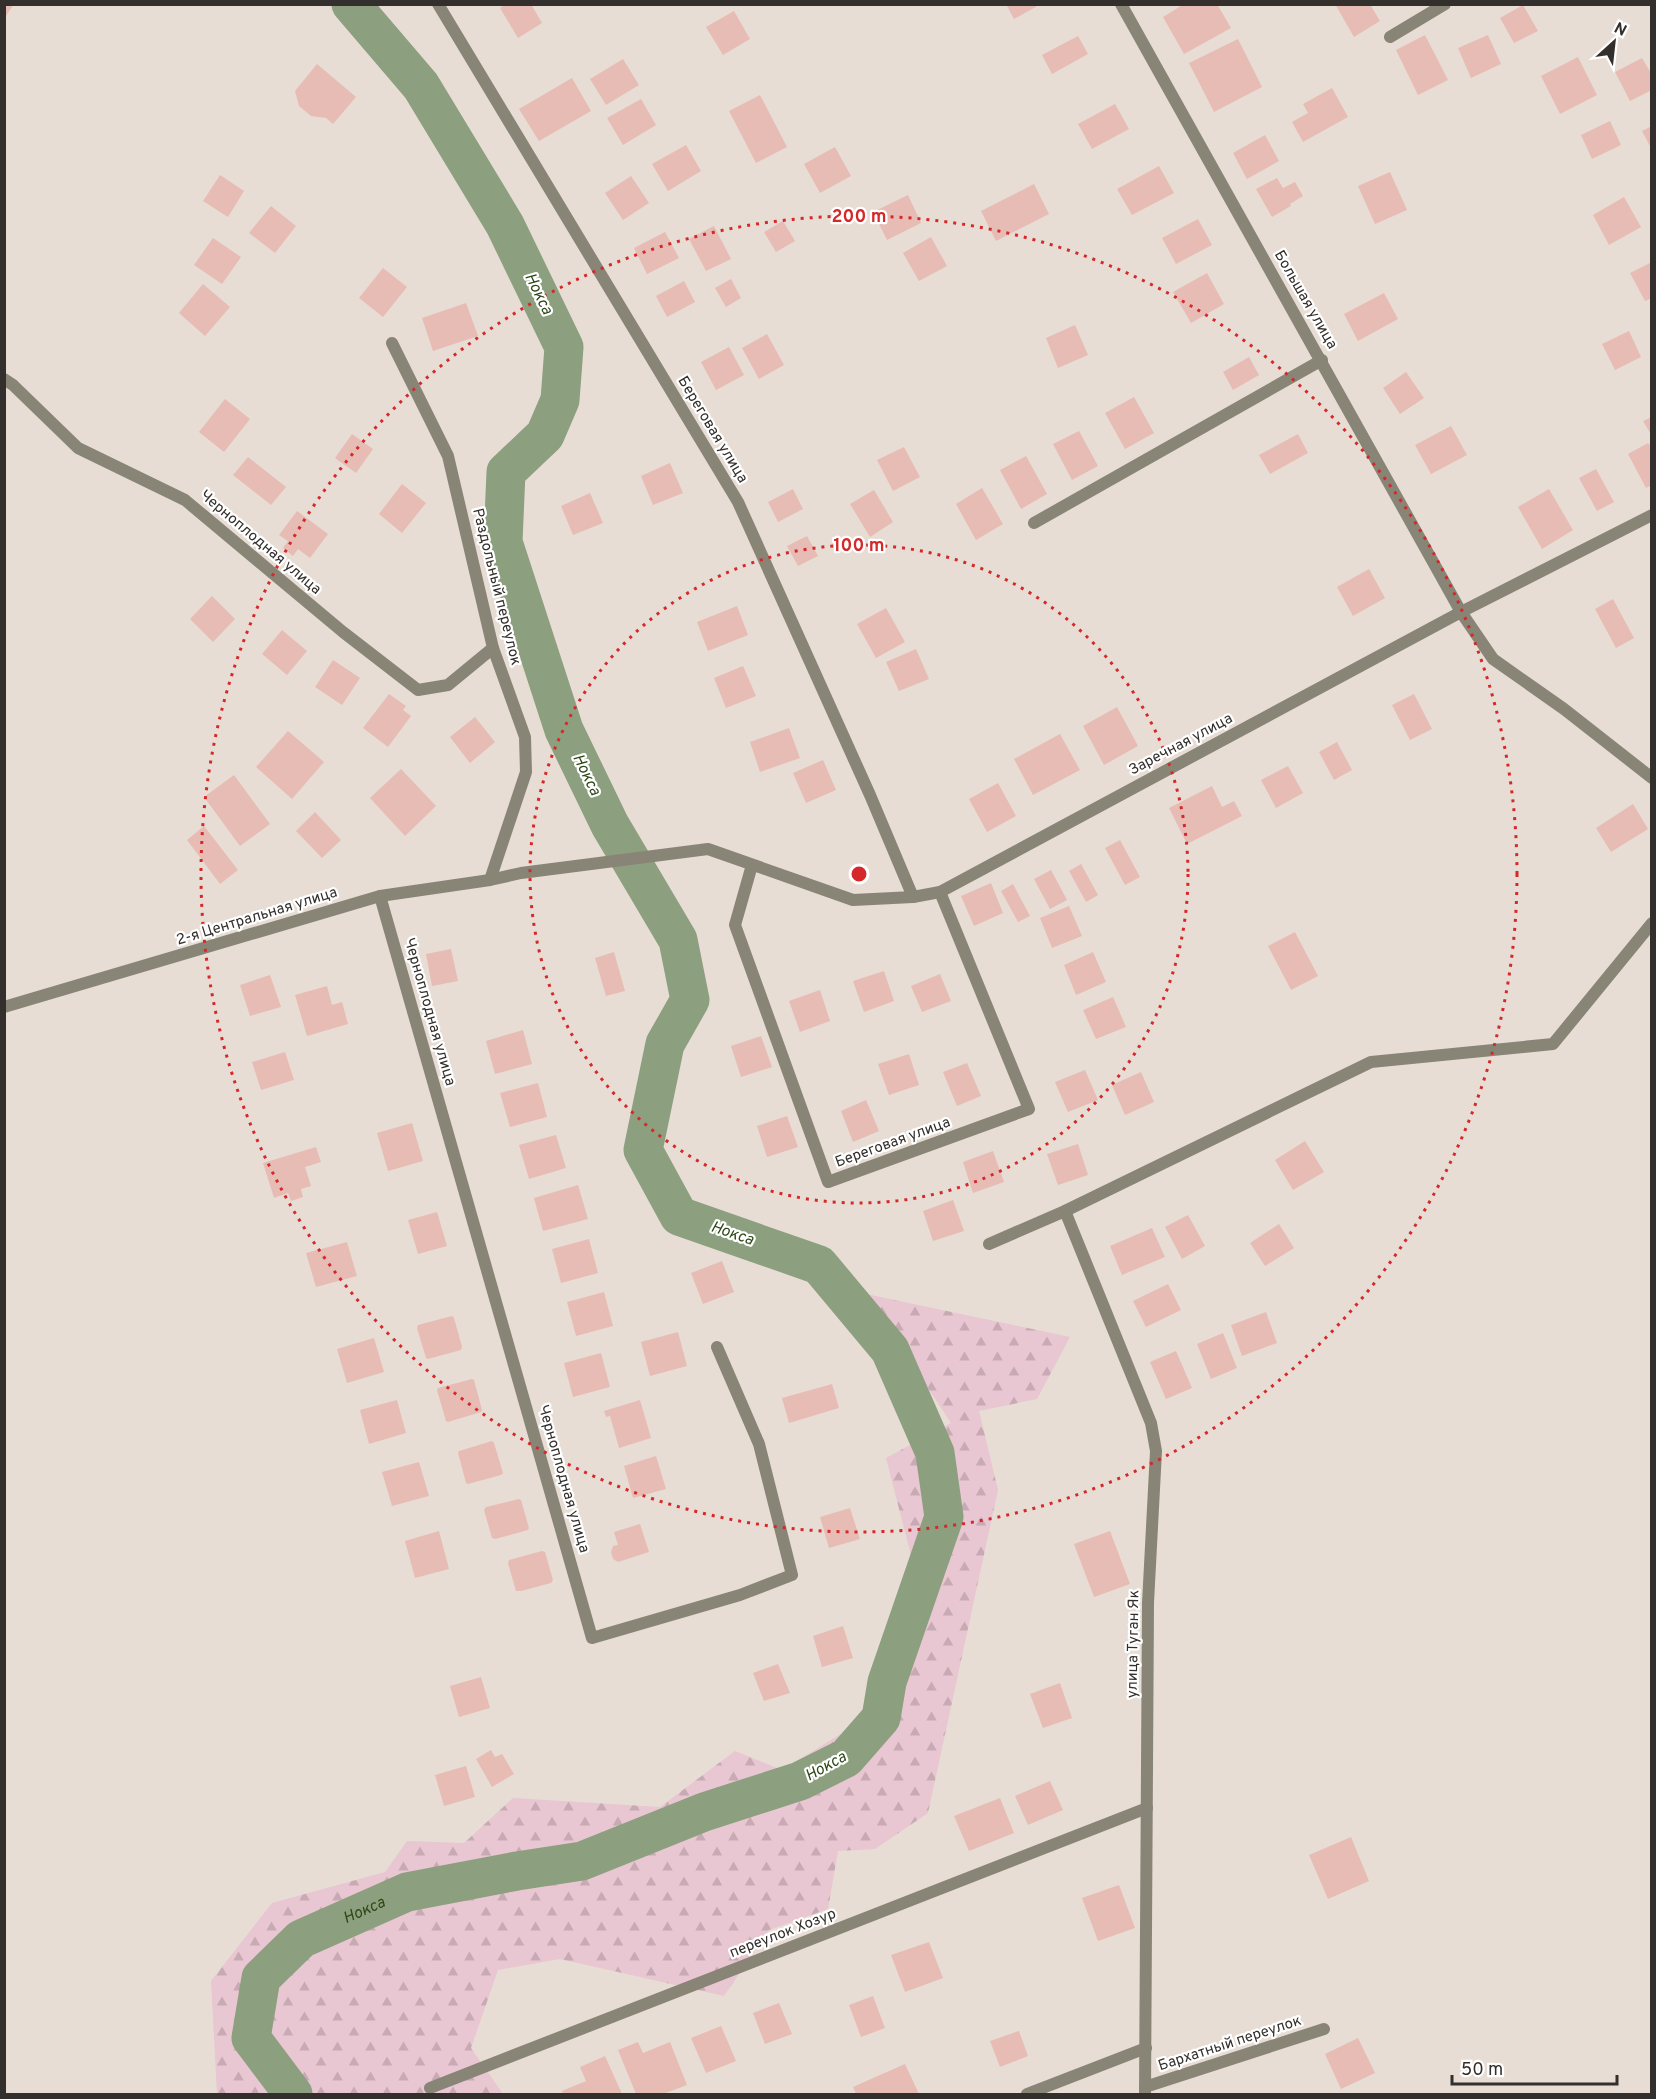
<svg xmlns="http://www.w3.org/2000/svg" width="1656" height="2099" font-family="Overpass,sans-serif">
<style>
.forest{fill:url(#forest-firs)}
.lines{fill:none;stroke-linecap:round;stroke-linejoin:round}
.river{stroke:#8c9f7f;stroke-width:39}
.building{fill:#e7bcb5}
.minor{stroke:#888576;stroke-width:12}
.ring{fill:none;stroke:#d62828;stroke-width:3;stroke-dasharray:3 6}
.labels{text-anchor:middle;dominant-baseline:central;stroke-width:4.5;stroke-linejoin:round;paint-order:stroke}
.street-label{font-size:15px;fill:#332f2c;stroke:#fff}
.water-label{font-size:16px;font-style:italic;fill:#2d4716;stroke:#fff}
.centre{fill:#d62828;stroke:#fff;stroke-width:3}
.ring-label{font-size:18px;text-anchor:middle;font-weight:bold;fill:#d62828;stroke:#fff;stroke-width:4.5;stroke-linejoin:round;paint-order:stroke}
</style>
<defs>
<pattern id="forest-firs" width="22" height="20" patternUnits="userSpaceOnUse" patternTransform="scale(1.5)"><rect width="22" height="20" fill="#e8c6d2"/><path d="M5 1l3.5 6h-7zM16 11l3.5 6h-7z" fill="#c7aab4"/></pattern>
</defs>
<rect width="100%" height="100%" fill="#e7ddd4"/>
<path class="forest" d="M866,1294L1070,1337L1037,1399L979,1411L998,1490L928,1813L875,1849L838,1851L828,1909L769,1930L724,1996L560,1959L498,1970L471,2048L503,2094H217L211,1981L272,1903L385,1872L407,1841L464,1843L513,1798L660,1807L735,1751L782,1770L857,1724L915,1571L886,1458L951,1423Z"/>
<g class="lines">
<path class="river" id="s1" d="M293,2094L251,2038L261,1978L301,1939L407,1892L517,1871L582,1861L704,1812L800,1781L846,1758L881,1718L887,1682L944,1517L935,1453L890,1350L819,1265L679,1216L643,1150L665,1044L690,1000L678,940L610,825L564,730L503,542L506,472L545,435L560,400L564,347L505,225L421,86L351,4"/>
</g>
<g class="building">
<path d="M4,4H14L4,19Z"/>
<path d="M506,4H531L542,23L518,38L500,8Z"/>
<path d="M1006,4H1041L1014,19Z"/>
<path d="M1184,4H1217L1231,28L1184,54L1163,17Z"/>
<path d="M1335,4H1370L1380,21L1354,37Z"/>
<path d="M1523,5L1538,31L1514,43L1500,18Z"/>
<path d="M734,11L750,39L723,55L706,27Z"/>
<path d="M1425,35L1448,80L1418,95L1396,50Z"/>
<path d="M1488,35L1501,64L1471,78L1458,48Z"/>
<path d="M1078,36L1088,54L1052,74L1042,55Z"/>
<path d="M1238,39L1262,87L1214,112L1189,63Z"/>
<path d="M1578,57L1597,95L1560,114L1541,76Z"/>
<path d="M1642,58L1652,75V90L1630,101L1615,72Z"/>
<path d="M623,59L639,85L606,105L590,79Z"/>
<path d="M317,64L356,97L333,124L326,118L311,116L299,106L295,91Z"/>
<path d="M572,78L591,111L539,141L519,109Z"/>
<path d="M1332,88L1348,117L1303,142L1292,122L1308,113L1303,104Z"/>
<path d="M760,95L787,147L756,163L729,111Z"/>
<path d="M641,99L656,125L623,145L607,118Z"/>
<path d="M1115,104L1129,129L1092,149L1078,124Z"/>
<path d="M1610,121L1621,145L1592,159L1581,135Z"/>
<path d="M1652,126V150L1642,131Z"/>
<path d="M1265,135L1279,161L1247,179L1233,153Z"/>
<path d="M686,145L701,171L668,191L652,164Z"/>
<path d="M835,147L851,176L820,193L804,164Z"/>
<path d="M1159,166L1174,193L1132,215L1117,189Z"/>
<path d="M1390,172L1407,210L1375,224L1358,186Z"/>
<path d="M220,175L244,191L228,217L203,201Z"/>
<path d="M631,176L649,203L623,220L605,193Z"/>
<path d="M1277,178L1283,188L1295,182L1303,196L1290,204L1291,206L1272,217L1256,189Z"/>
<path d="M1034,184L1049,214L996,241L981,211Z"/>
<path d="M908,195L921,223L887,240L873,212Z"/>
<path d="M1624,197L1641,227L1609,245L1593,215Z"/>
<path d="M271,206L296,226L275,253L249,233Z"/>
<path d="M1198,219L1212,245L1176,264L1162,238Z"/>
<path d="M783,221L795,241L776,252L764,232Z"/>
<path d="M714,226L731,259L706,271L689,239Z"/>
<path d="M665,232L679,258L647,274L634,248Z"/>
<path d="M931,237L947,266L919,281L903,253Z"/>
<path d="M213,238L241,257L222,284L194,265Z"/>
<path d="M1652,262V298L1645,301L1630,273Z"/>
<path d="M383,268L407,287L383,317L359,298Z"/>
<path d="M1207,273L1224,304L1191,323L1173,292Z"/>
<path d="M731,279L741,298L726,307L715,288Z"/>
<path d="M684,281L695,302L667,317L656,296Z"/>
<path d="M203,284L230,307L205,336L179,313Z"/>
<path d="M1384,293L1398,319L1358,341L1344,314Z"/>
<path d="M466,303L478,336L433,351L422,318Z"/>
<path d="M1075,325L1088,355L1058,368L1046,338Z"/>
<path d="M1629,331L1641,357L1615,370L1602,344Z"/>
<path d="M767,334L784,365L759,379L742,348Z"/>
<path d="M729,347L744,375L716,390L701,362Z"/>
<path d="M1249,357L1259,375L1233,390L1223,372Z"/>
<path d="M1406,372L1424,398L1400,414L1383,388Z"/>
<path d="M1134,397L1154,433L1125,449L1105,413Z"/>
<path d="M225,399L250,419L224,452L199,432Z"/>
<path d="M1652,417V436L1643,421Z"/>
<path d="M1451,426L1467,455L1431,474L1415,445Z"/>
<path d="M1079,431L1098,466L1072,480L1053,444Z"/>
<path d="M352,434L373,449L356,473L335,458Z"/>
<path d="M1298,434L1308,453L1270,474L1259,455Z"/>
<path d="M1648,443L1652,448V485L1646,488L1628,454Z"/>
<path d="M904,447L920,477L893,491L877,460Z"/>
<path d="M1026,456L1047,494L1021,509L1000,470Z"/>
<path d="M248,457L286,487L271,505L233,475Z"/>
<path d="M670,463L683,493L653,505L641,476Z"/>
<path d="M1596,469L1614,502L1597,511L1579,478Z"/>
<path d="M402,484L426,503L402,533L379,514Z"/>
<path d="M982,488L1003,524L976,540L956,504Z"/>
<path d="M793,489L803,509L778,522L768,502Z"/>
<path d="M1549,489L1573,530L1542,549L1518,507Z"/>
<path d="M874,490L893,522L870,537L850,504Z"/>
<path d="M590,493L603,523L573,535L561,506Z"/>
<path d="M297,511L328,534L310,558L298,549L293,556L283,548L288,541L279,535Z"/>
<path d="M807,536L818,556L798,566L787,546Z"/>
<path d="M1369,569L1385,598L1353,616L1337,587Z"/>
<path d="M212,596L235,619L213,642L190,619Z"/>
<path d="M1613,599L1634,638L1616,648L1595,609Z"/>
<path d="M737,606L748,635L708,651L697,622Z"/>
<path d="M886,608L905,642L876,658L857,624Z"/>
<path d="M282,630L307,651L287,675L262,654Z"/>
<path d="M916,649L929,679L899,691L886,662Z"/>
<path d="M333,660L360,678L342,705L315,687Z"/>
<path d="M743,666L756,696L726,708L714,678Z"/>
<path d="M389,694L406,706L403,710L411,716L388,747L363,728Z"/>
<path d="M1414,694L1432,729L1410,740L1392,705Z"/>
<path d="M1117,707L1138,746L1104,765L1083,726Z"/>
<path d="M475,717L495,742L470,763L450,737Z"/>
<path d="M789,728L800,758L760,772L750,742Z"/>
<path d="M288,731L324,762L292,799L256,767Z"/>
<path d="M1060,734L1080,770L1033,795L1014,759Z"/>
<path d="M1337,742L1352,770L1334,780L1319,752Z"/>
<path d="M823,760L836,790L806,803L793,773Z"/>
<path d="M1288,766L1303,793L1276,808L1261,780Z"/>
<path d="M401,769L436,806L405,836L370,798Z"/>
<path d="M234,775L270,824L240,846L204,797Z"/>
<path d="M998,783L1016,816L987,832L969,799Z"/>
<path d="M1212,786L1222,807L1234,801L1242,816L1187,844L1169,808Z"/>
<path d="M1633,804L1648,829L1611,852L1596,828Z"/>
<path d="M315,812L341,840L322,858L296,831Z"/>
<path d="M204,826L238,870L220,884L187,840Z"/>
<path d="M1120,840L1140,877L1125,885L1105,848Z"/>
<path d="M1081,864L1098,895L1086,902L1069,871Z"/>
<path d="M1051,870L1067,900L1050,909L1034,879Z"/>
<path d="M991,883L1003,913L974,926L961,896Z"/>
<path d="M1013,884L1030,916L1018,922L1001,891Z"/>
<path d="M1069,906L1082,936L1052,948L1040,918Z"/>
<path d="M1295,932L1318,976L1291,990L1268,946Z"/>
<path d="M451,949L458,981L432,986L426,954Z"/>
<path d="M614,952L625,991L606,996L595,958Z"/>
<path d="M1093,952L1106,982L1076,995L1064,965Z"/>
<path d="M884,971L894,1001L864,1012L853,981Z"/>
<path d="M940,974L951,1001L922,1012L911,986Z"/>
<path d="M270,975L281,1007L250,1016L240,985Z"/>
<path d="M327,986L332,1005L342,1002L348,1024L307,1036L295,995Z"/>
<path d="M820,990L830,1021L800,1032L789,1001Z"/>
<path d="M1113,997L1126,1027L1096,1039L1083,1010Z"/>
<path d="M523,1030L532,1064L495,1074L486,1041Z"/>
<path d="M761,1036L772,1067L741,1077L731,1046Z"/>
<path d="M285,1052L294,1080L261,1090L252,1062Z"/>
<path d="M909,1054L919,1085L889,1095L878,1064Z"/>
<path d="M967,1063L981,1096L957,1106L943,1072Z"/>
<path d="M1085,1070L1098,1100L1068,1112L1055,1082Z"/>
<path d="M1141,1072L1154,1102L1125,1115L1112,1085Z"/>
<path d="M538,1083L547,1117L510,1127L500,1093Z"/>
<path d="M866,1100L879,1131L853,1142L841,1111Z"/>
<path d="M787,1116L798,1147L767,1157L757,1126Z"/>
<path d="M412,1123L423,1161L388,1171L377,1133Z"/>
<path d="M556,1135L566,1168L529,1179L519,1145Z"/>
<path d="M1305,1141L1324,1172L1293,1190L1275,1160Z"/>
<path d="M1078,1144L1088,1175L1058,1185L1047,1154Z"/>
<path d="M316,1147L321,1162L305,1167L311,1186L301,1189L303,1197L291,1201L288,1193L274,1198L263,1163Z"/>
<path d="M993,1151L1004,1182L973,1193L963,1162Z"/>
<path d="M578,1185L588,1219L543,1231L534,1198Z"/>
<path d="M953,1200L964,1231L933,1241L923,1211Z"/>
<path d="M437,1212L447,1246L418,1254L408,1220Z"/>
<path d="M1188,1215L1205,1246L1182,1259L1165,1227Z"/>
<path d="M1279,1224L1294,1248L1265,1266L1250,1243Z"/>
<path d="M1152,1228L1165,1257L1122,1275L1110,1246Z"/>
<path d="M589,1239L598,1273L561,1283L552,1249Z"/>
<path d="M347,1242L357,1276L316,1287L306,1253Z"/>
<path d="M722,1261L734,1292L703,1304L691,1273Z"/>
<path d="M1168,1284L1181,1310L1146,1327L1133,1301Z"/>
<path d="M604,1292L613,1326L576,1336L567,1302Z"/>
<path d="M1266,1312L1277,1343L1242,1356L1231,1325Z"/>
<path d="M452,1316L454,1318L462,1347L461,1350L428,1359L426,1358L417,1328L418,1325Z"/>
<path d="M678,1332L687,1366L650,1376L641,1342Z"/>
<path d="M1223,1333L1237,1368L1211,1379L1197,1344Z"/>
<path d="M374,1338L384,1372L347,1383L337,1349Z"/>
<path d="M1176,1351L1192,1388L1166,1399L1150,1362Z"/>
<path d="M601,1353L610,1387L573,1397L564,1363Z"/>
<path d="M472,1379L474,1380L482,1410L481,1412L448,1422L446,1421L437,1390L438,1388Z"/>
<path d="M832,1384L839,1408L789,1423L782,1398Z"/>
<path d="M397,1400L406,1433L369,1444L360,1410Z"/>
<path d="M640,1400L651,1438L619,1448L610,1416L606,1417L604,1411Z"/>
<path d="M492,1441L494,1443L503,1473L501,1475L468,1484L466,1483L458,1453L459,1451Z"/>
<path d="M656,1456L666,1489L633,1498L624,1466Z"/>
<path d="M419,1462L429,1496L392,1506L382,1472Z"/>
<path d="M519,1499L521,1500L529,1528L528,1530L495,1539L492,1538L484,1510L486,1507Z"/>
<path d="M850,1508L860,1539L829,1548L820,1517Z"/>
<path d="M640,1524L649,1552L618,1562L613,1559L611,1552L613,1546L618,1545L614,1532Z"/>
<path d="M439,1531L449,1569L415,1578L405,1541Z"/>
<path d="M1110,1531L1130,1584L1094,1597L1074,1544Z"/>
<path d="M542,1551L545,1552L553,1580L551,1583L521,1591H516L508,1563L509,1560Z"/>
<path d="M843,1626L853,1658L822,1667L813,1636Z"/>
<path d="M778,1664L790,1693L764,1701L753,1673Z"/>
<path d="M481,1677L490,1708L459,1717L450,1686Z"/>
<path d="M1060,1683L1072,1718L1043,1728L1030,1694Z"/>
<path d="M491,1750L495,1757L502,1754L514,1774L492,1787L476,1759Z"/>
<path d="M466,1766L475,1797L444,1806L435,1775Z"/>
<path d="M1050,1781L1063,1810L1028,1825L1015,1796Z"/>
<path d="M1000,1798L1014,1833L969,1851L954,1816Z"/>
<path d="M1351,1837L1369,1881L1328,1899L1309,1855Z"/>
<path d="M1119,1885L1135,1928L1098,1941L1082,1898Z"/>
<path d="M929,1942L943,1978L905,1992L891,1955Z"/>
<path d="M873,1996L885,2028L861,2037L849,2005Z"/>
<path d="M779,2003L792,2034L765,2044L753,2013Z"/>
<path d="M721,2026L736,2061L706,2073L691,2038Z"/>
<path d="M1019,2031L1028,2056L1000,2067L990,2041Z"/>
<path d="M1358,2038L1375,2073L1341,2089L1325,2054Z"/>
<path d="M638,2042L643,2053L670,2042L687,2085L663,2094H636L618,2050Z"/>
<path d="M605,2056L622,2094H563L562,2091L586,2081L580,2067Z"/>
<path d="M905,2064L919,2094H856L853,2087Z"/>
</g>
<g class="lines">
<g class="minor">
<path d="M438,4L738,502L870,795L913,897"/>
<path d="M1121,4L1461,612L1493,659L1564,709L1652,778"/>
<path d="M1390,37L1445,4"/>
<path d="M392,343L448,456L493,648L525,737L526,772L490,880"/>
<path d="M4,379L13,385L78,448L185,500L343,632L418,690L448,685L493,648"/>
<path d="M1034,523L1322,360"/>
<path d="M752,865L735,925L828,1182L1029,1109L940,892"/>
<path d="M380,896L592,1638L740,1595L792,1575L759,1444L717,1347"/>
<path d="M4,1007L380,896L490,880L521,873L708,849L853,900L913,897L940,892L1461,612L1652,515"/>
<path d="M1065,1211L1151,1423L1156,1451L1148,1603L1145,2094"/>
<path d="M989,1244L1065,1211L1371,1062L1553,1044L1652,923"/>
<path d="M1145,2087L1324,2029"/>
<path d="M430,2088L1147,1808"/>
<path d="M1027,2094L1146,2048"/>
</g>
</g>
<g class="ring">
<circle cx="859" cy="874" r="329"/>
<circle cx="859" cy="874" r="658"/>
</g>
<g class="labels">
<g class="street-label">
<text transform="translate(1305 300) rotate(60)">Большая улица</text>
<text transform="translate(712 430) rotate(59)">Береговая улица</text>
<text transform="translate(260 543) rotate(40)">Черноплодная улица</text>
<text transform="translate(496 587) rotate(76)">Раздольный переулок</text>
<text transform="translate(1181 745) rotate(-28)">Заречная улица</text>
<text transform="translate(257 917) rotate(-17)">2-я Центральная улица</text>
<text transform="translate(429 1012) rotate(74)">Черноплодная улица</text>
<text transform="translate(893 1143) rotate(-20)">Береговая улица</text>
<text transform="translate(563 1479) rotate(74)">Черноплодная улица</text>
<text transform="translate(1134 1644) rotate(-89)">улица Туган Як</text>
<text transform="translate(783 1934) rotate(-21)">переулок Хозур</text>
<text transform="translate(1230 2044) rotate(-18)">Бархатный переулок</text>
</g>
<g class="water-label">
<text transform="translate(538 294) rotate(64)">Нокса</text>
<text transform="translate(586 775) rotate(64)">Нокса</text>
<text transform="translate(732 1234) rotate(19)">Нокса</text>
<text transform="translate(826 1767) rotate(-29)">Нокса</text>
<text stroke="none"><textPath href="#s1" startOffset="256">Нокса</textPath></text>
</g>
</g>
<circle cx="859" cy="874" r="9" class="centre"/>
<g class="ring-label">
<text x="859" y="222">200 m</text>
<text x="859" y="551">100 m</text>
</g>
<rect width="1656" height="2099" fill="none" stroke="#332f2c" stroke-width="12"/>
<g transform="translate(1614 42) rotate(27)" stroke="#ffffff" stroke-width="4.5" paint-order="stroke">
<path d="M0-4.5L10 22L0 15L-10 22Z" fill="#332f2c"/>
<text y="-9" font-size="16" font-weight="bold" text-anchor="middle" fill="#332f2c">N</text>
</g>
<path d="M1452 2075v9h165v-9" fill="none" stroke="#332f2c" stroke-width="3"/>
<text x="1461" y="2075" font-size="18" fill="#332f2c" stroke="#ffffff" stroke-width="4.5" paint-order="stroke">50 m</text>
</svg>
